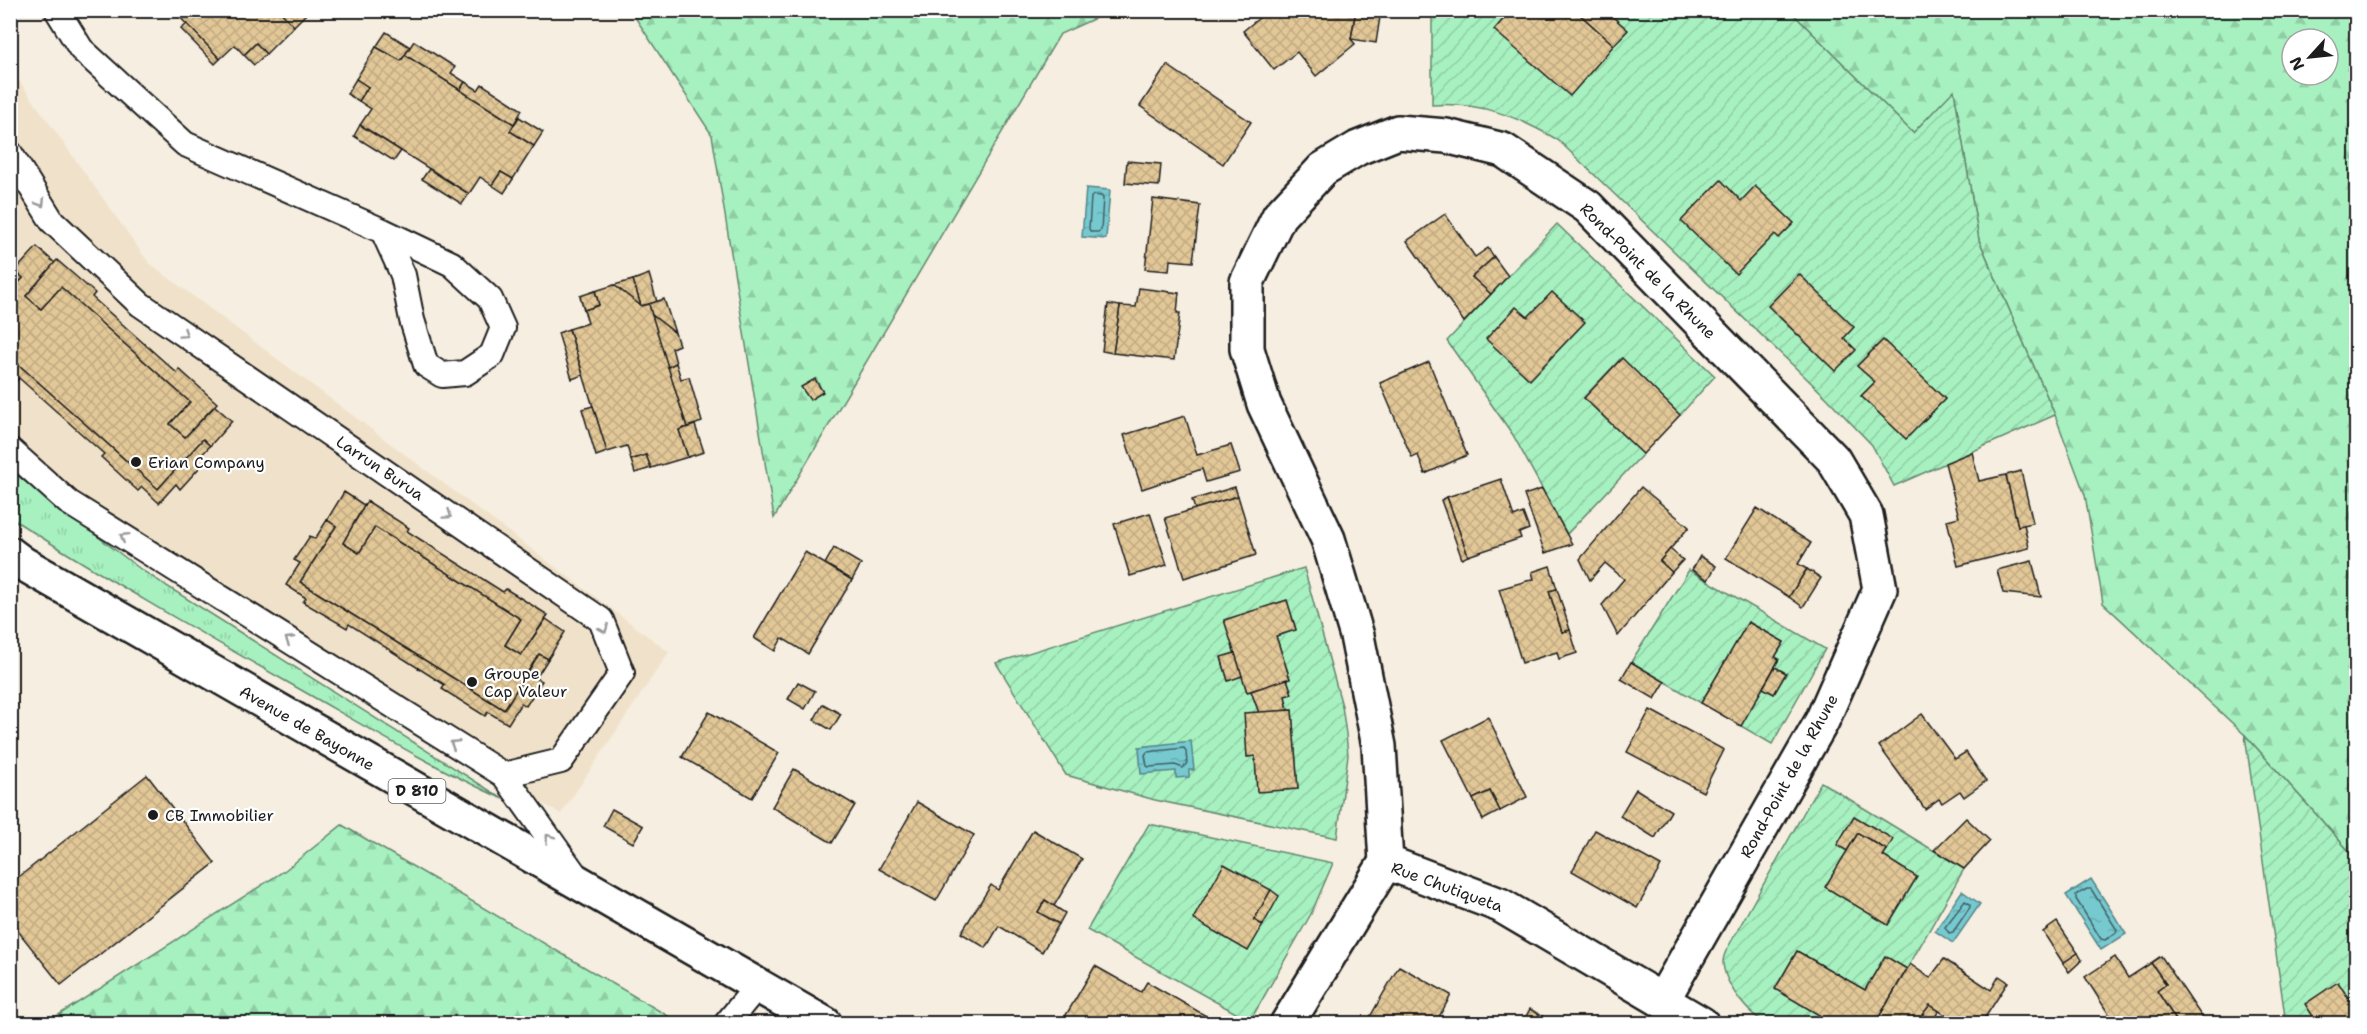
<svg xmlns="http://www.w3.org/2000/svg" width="2367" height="1034" font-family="'Shantell Sans',sans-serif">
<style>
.built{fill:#f0e2ca}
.grass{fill:url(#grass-tufts);stroke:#62866e;stroke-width:1.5}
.forest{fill:url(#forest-firs);stroke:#62866e;stroke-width:1.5;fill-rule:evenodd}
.garden{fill:url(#garden-furrows);stroke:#62866e;stroke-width:1.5;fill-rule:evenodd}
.water{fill:url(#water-ripples);stroke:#538488;stroke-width:1.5}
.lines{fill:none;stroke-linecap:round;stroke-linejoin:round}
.shore{stroke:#406164;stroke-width:1.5}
.building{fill:url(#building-cross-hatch);stroke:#1c1c1c;stroke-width:1.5}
.service-casing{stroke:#1c1c1c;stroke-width:28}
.minor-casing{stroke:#1c1c1c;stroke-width:38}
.primary-casing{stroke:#1c1c1c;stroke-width:38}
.service{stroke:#fff;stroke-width:24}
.minor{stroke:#fff;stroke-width:33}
.primary{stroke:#fff;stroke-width:33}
.oneway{stroke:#999}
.poi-dot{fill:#1c1c1c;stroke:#fff;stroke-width:2}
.labels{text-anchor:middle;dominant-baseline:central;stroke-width:4.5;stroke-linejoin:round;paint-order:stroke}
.shield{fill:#fff;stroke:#606060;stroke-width:1.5}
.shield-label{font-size:15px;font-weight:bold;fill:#1c1c1c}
.street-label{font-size:16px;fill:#1c1c1c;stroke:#fff}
.poi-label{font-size:16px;fill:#1c1c1c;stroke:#fff;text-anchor:start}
</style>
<defs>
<pattern id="grass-tufts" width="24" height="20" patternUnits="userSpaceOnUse" patternTransform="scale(1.5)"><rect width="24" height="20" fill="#a7f1c0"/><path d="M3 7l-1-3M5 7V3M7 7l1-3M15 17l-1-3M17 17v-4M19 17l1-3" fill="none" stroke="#8fcea4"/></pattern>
<pattern id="forest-firs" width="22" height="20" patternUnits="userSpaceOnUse" patternTransform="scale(1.5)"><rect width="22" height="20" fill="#a7f1c0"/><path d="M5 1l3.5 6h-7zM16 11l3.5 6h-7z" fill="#8fcea4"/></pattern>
<pattern id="garden-furrows" width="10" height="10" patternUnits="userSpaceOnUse" patternTransform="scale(1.5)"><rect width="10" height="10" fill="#a7f1c0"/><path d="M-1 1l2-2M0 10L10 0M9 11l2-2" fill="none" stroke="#8fcea4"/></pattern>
<pattern id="water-ripples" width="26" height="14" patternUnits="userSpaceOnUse" patternTransform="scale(1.5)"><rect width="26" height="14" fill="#77c9d0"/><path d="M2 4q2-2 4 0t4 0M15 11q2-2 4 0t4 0" fill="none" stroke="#66acb2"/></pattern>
<pattern id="building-cross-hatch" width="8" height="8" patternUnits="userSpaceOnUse" patternTransform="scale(1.5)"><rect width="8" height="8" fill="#e2c797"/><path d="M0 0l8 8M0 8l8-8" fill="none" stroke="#c1aa82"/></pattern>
</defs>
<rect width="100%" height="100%" fill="#f6eee0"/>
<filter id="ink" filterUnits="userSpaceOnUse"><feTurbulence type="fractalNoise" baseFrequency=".0167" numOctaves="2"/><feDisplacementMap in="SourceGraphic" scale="12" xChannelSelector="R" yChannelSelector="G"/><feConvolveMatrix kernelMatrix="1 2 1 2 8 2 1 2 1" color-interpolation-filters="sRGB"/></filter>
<g filter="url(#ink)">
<path class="built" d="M10,68L149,263L669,652L561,814L258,638L11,467Z"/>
<path class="grass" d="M10,470L143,571L503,799C428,765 358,722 287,682C194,629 101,576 11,518Z"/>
<g class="forest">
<path d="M631,11H1111L1060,34L774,518L712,135Z"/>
<path d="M1790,11H2356V859L2245,735L2103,603L2085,495L2055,415L1979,240L1954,91L1913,133ZM2292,39H2328V75H2292Z"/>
<path d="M342,825L680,1023H46L284,871Z"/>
</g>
<g class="garden">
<path d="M1432,11H1790L1913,133L1954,90L1979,240L2055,415L1894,486L1872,445L1827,398L1558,140C1516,116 1482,102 1432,105ZM1883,340L1945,399L1906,439L1861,396L1875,382L1857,366Z"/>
<path d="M1557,224L1715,376L1680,415L1621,358L1584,398L1643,454L1567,534L1513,435L1447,341Z"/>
<path d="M1304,568L1342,706L1346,734L1348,755L1337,838L1155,800L1066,775L996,663ZM1287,601L1296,629L1276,636L1290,678L1287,679L1292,694L1285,696L1288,710H1292L1298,789L1257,791L1255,756L1248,757L1259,713L1251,691L1247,692L1242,676L1228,680L1221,658L1235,653L1225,620Z"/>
<path d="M1689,570L1825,649L1772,744L1741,726L1763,688L1774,694L1786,674L1775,667L1779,659L1775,657L1784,642L1749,622L1701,703L1631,662Z"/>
<path d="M2245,735L2356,859V1023H2286Z"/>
<path d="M1821,782L1964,869L1907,969L1885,956L1865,990L1797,951L1775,989L1834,1023C1819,1023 1781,1027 1769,1023C1749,1018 1724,983 1723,962C1723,958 1725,953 1727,949Z"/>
<path d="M1149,824L1333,863L1311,914L1250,1021L1087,930Z"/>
</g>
<g class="water">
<path d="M1086,188L1110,190L1106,239L1082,237Z"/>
<path d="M1191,741L1194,770H1189V777L1176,778V771L1141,774L1139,747Z"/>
<path d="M2091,879L2126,934L2101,950L2066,895Z"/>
<path d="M1962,891L1980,904L1953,943L1935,931Z"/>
</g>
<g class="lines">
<g class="shore">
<path d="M1094,195L1101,196L1103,198L1101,230L1098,232H1091L1089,229L1091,197Z"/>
<path d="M1184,748L1186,751L1187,763L1183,768L1175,765L1149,767L1147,766L1145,755L1147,752Z"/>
<path d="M2087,889H2091L2117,930L2116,933L2105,940L2101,939L2076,899V895Z"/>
<path d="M1965,901L1970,904V907L1953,932L1949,933L1945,927Z"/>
</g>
</g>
<g class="building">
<path d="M173,10H279L294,26L266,54L256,43L244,55L235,45L220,59Z"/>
<path d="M279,10H302L306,14L294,26Z"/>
<path d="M1269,10H1356L1351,39L1355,44L1316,76L1297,52L1274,70L1243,31Z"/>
<path d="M1356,10H1381L1376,43L1351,39Z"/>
<path d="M1511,10H1575L1614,45L1570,96L1494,30Z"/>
<path d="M1575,10H1605L1628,30L1614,45Z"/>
<path d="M187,24L220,59L215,64L181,29Z"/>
<path d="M386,32L410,47L401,61L376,47Z"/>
<path d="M414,41L455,67L451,73L465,82L460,90L405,55Z"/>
<path d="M256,43L266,54L254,65L244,55Z"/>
<path d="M376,47L401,61L405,55L514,124L510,131L534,146L513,179L501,172L492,185L480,177L469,194L360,125L371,109L359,101L368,87L356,79Z"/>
<path d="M1167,65L1251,122L1223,164L1140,106Z"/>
<path d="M356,79L368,87L359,101L347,94Z"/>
<path d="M465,82L478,90L482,84L522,110L514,124L460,90Z"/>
<path d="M519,117L543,132L534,146L510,131Z"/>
<path d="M360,125L401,151L394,161L354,136Z"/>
<path d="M1127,161L1161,164L1159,186L1125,183Z"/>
<path d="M429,169L469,194L462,204L422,179Z"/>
<path d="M501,172L513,179L504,193L492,185Z"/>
<path d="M1721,180L1741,201L1755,186L1794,223L1779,238L1775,234L1736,274L1681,221Z"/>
<path d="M1153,199L1200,205L1193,262L1170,260L1169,271L1145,269Z"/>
<path d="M1445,214L1475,257L1488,248L1494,257L1472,277L1491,294L1464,322L1407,241Z"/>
<path d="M37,247L55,263L26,296L41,309L61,287L190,402L170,424L185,437L215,406L232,421L210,446L203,439L158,489L10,357V292L23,278L15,271Z"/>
<path d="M1494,257L1508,276L1491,294L1472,277Z"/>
<path d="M57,260L95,293L92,297L177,373L179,369L217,403L185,437L170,424L190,402L61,287L41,309L26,296Z"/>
<path d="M15,271L23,278L10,292V277Z"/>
<path d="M649,274L657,302L641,306L633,280Z"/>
<path d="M1799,274L1854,327L1844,338L1856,350L1835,371L1768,306Z"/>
<path d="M633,280L641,306L614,285Z"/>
<path d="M614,285L641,306L649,304L687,427L679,430L688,457L651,468L646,455L631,460L627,446L607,452L569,329L588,323L584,310L599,305L595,291Z"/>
<path d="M1139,288L1179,293L1177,313H1180L1174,360L1113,353L1120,306L1136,307Z"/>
<path d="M595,291L599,305L584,310L580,296Z"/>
<path d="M1552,292L1585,322L1530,380L1486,339L1516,307L1528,317Z"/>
<path d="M664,299L675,333L652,315L649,304Z"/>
<path d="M1108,304L1120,306L1113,353L1102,351Z"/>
<path d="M652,315L675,333L679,345L672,348L676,363L668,367Z"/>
<path d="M569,329L583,375L572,379L558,333Z"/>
<path d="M1883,340L1945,399L1906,439L1861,396L1875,382L1857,366Z"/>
<path d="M10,357L158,489L203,439L210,446L195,462L200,467L180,489L176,484L159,503L142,487L138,491L101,457L104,454L19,378L16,382L10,376Z"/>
<path d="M1622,358L1680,415L1643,454L1584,398Z"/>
<path d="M1429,362L1467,455L1425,474L1418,455L1412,458L1380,383Z"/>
<path d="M676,363L681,379L689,377L702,422L687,427L668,367Z"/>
<path d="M815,379L823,392L810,400L801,387Z"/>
<path d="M593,406L607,452L596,456L582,409Z"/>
<path d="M1185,416L1197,455L1231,445L1240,472L1206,482L1202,469L1142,489L1124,435Z"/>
<path d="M695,425L704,452L688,457L679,430Z"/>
<path d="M1972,452L1979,481L2006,475L2018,526L2024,524L2029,548L1958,566L1947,520L1959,517L1945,463Z"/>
<path d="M646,455L651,468L635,473L631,460Z"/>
<path d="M2021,471L2033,523L2018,526L2006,475Z"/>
<path d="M1501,479L1514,517L1523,513L1529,529L1519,533L1521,538L1468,556L1447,497Z"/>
<path d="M1235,487L1238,496L1195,509L1192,500Z"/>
<path d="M1641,487L1689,527L1660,561L1672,572L1618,636L1602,605L1624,579L1605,563L1590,580L1580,559Z"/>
<path d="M1542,489L1572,544L1545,553L1524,495Z"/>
<path d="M344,492L364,505L343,543L359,553L375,527L521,619L505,645L521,655L546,619L565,632L548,659L539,654L504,710L300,582L336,526L327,520Z"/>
<path d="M1238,496L1256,555L1184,578L1165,518Z"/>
<path d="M1447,497L1468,556L1462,559L1441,500Z"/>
<path d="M367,501L409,528L407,531L503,592L506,589L548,615L521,655L505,645L521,619L375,527L359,553L343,543Z"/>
<path d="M1757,508L1811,543L1798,564L1807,569L1789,597L1726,558Z"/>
<path d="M1150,513L1167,565L1130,576L1114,524Z"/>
<path d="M327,520L336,526L300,582L504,710L539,654L548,659L536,678L542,681L526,706L521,703L508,724L488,712L485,716L442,689L445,685L349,624L347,628L303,602L306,598L286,585L300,563L294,560L310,536L315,539Z"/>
<path d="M834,548L861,564L852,580L825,564Z"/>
<path d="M1670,549L1683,560L1672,572L1660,561Z"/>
<path d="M805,552L852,580L808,654L782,638L775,651L754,638Z"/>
<path d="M1700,556L1716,566L1708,580L1692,570Z"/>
<path d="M2032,561L2041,597L2003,593L1997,570Z"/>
<path d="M1550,566L1557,589L1549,591L1562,632L1570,630L1577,653L1559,659L1557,652L1522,663L1499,589L1534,579L1532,572Z"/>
<path d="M1807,569L1821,578L1803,607L1789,597Z"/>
<path d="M1557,589L1570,630L1562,632L1549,591Z"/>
<path d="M1287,600L1296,630L1276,636L1290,679L1247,692L1224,620Z"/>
<path d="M1748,622L1784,642L1775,657L1779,659L1741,726L1701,703Z"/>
<path d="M1235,653L1242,676L1228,681L1221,657Z"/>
<path d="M1631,662L1665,682L1655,699L1621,679Z"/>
<path d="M1775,667L1786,673L1774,694L1763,688Z"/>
<path d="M1287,679L1292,694L1285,696L1288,710L1259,713L1251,691Z"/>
<path d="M798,682L815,691L805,709L788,699Z"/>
<path d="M823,704L841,714L831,730L814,720Z"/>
<path d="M1292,710L1298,789L1257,792L1255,756L1247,757L1244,713Z"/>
<path d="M1650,710L1724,750L1703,792L1627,752Z"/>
<path d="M709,712L779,753L752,798L682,757Z"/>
<path d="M1922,714L1955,759L1966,752L1986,781L1964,797L1960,791L1942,803L1939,799L1925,809L1879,746Z"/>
<path d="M1488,717L1527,797L1500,811L1490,791L1473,799L1443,740Z"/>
<path d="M794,769L855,805L832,843L772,807Z"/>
<path d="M147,775L215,863L61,985L10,921V884Z"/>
<path d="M1636,789L1671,811L1655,838L1620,816Z"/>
<path d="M1490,791L1500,811L1483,820L1473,799Z"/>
<path d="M917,802L974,835L936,901L879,869Z"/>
<path d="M612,809L643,826L633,843L603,826Z"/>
<path d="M1854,816L1893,839L1887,850L1858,833L1847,851L1837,845Z"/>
<path d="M1966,818L1990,841L1964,869L1934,850Z"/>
<path d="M1033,830L1082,859L1054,906L1045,900L1038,912L1059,924L1042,952L999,926L986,948L961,933L991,885L998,890Z"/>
<path d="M1595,830L1661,866L1637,908L1572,871Z"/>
<path d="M1858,833L1887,850L1883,856L1917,877L1888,925L1825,887Z"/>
<path d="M1224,864L1271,890L1254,920L1263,925L1248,951L1193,919Z"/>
<path d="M1271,890L1279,896L1263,925L1254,920Z"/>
<path d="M1045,900L1065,913L1059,924L1038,912Z"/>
<path d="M2057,922L2078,953L2063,963L2043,932Z"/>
<path d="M1797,951L1865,990L1885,956L1907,969L1875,1024H1834L1775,989Z"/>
<path d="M2078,953L2082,960L2069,972L2063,963Z"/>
<path d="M2161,956L2204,1020L2198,1024H2175L2177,1022L2157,991L2166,984L2151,963Z"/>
<path d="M2115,957L2128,978L2151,963L2166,984L2157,991L2177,1022L2175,1024H2115L2085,977Z"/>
<path d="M1944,959L1991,990L1999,976L2008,982L1981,1024H1959L1930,1005L1922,1015L1932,1021L1930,1024H1875L1910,964L1930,978Z"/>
<path d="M1095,966L1141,992L1147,982L1208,1017L1204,1024H1069L1063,1020Z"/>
<path d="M1399,966L1451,995L1435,1024H1366Z"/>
<path d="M2338,982L2356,1010V1024H2318L2305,1004Z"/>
<path d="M1930,1005L1939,1011L1932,1021L1922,1015Z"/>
<path d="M1530,1009L1542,1016L1538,1024H1530L1524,1020Z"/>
<path d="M1542,1016L1556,1024H1538Z"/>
</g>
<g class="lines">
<defs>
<g id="service">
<path d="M57,10L81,49L185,144L383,231L452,264L490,299L503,328L492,355L465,373L442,375L426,365L412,320L403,275L383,231"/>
<path d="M10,153L52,221L140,304L601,620L622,673L561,761L504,775"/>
<path d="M10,450L68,502L504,775L578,879"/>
<path d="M726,1024L758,985"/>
</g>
<g id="minor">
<path d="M1386,862L1379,746L1357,636L1328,539L1264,404L1247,349V282L1279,216L1323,169L1358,148L1398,132L1446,136L1503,150L1588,207L1833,459L1866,515L1880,589L1822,721L1662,1001"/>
<path d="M1287,1024L1386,862L1500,905L1702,1024"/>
</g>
<path id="primary" d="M10,554L22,563L825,1024"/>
</defs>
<use href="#service" class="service-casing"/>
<use href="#minor" class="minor-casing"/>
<use href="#primary" class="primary-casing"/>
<use href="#service" class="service"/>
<use href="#minor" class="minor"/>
<use href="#primary" class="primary"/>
</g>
<defs><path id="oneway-chevron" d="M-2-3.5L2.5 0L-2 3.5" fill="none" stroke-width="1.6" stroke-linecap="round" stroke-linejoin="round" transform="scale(1.5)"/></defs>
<g class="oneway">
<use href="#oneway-chevron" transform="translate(41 203) rotate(59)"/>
<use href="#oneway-chevron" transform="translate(184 334) rotate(34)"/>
<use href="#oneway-chevron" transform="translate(448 515) rotate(34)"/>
<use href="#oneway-chevron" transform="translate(124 537) rotate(-148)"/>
<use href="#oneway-chevron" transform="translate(604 629) rotate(68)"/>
<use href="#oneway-chevron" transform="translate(289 640) rotate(-148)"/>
<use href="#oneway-chevron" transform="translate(454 744) rotate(-148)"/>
<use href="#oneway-chevron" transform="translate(549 838) rotate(-126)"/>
</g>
</g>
<g class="poi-dot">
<circle cx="136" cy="462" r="6"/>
<circle cx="472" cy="682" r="6"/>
<circle cx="153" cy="815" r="6"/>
</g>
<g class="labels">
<rect class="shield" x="388.5" y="779" width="57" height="24" rx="4.5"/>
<g class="shield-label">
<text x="417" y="791">D 810</text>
</g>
<g class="street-label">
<text transform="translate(1648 271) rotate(45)">Rond-Point de la Rhune</text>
<text transform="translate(380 468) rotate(34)">Larrun Burua</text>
<text transform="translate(307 728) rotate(30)">Avenue de Bayonne</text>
<text transform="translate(1789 776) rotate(-61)">Rond-Point de la Rhune</text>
<text transform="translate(1447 887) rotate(20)">Rue Chutiqueta</text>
</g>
<g class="poi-label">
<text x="148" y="462">Erian Company</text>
<text x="484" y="673">Groupe<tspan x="484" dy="18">Cap Valeur</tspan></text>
<text x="165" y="815">CB Immobilier</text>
</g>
</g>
<rect width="2367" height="1034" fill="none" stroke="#fff" stroke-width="36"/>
<rect x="18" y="18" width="2331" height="998" fill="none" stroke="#1c1c1c" stroke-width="2" filter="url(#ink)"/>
<g transform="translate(2310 57) rotate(243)"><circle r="28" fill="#ffffff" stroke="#a4a4a4" stroke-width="1.5"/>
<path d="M0-4.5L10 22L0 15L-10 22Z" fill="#1c1c1c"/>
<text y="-9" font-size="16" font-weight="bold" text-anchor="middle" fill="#1c1c1c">N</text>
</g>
</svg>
